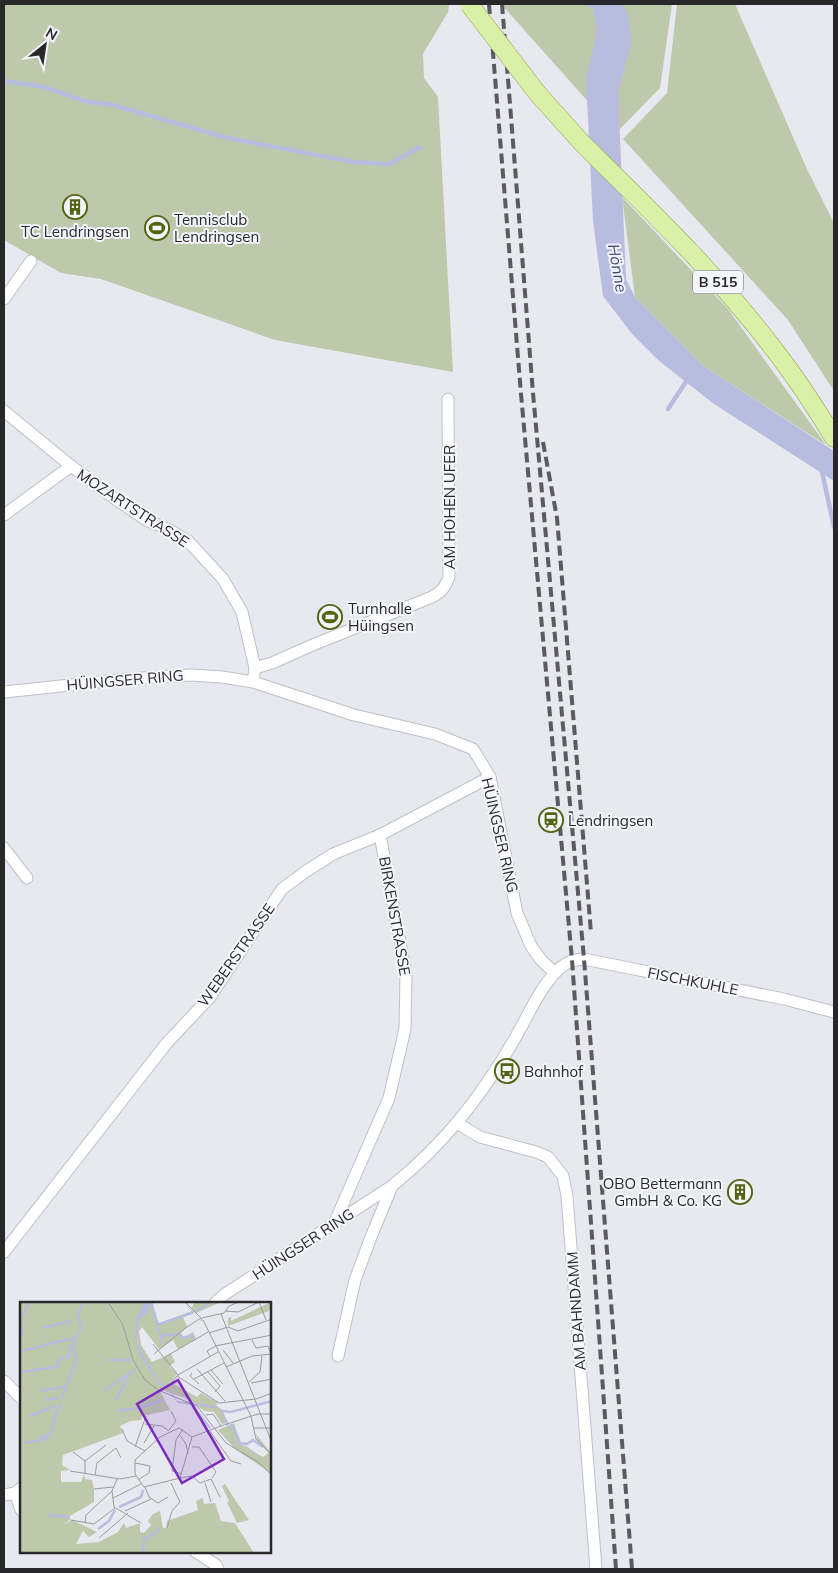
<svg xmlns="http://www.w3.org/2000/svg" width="838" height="1573" font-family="Mulish,sans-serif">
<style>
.green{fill:#bec9ab}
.water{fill:#b8bde0}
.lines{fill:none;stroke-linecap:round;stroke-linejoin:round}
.stream{stroke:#b8bde0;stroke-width:4.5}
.minor-casing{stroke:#bfc0c7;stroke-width:13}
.primary-casing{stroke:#8da456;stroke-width:19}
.minor{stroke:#fff;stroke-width:11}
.primary{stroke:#dbf0a7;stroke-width:18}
.rail{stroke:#5a5a5f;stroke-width:4;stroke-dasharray:10 5;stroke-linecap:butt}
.primary-bridge-casing{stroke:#8da456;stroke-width:19;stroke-linecap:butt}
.primary-bridge{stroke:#dbf0a7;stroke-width:18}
.labels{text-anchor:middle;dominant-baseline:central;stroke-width:4;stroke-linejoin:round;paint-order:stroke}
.shield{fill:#f4f5fd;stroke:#65666a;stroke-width:1}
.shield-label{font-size:14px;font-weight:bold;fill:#28282b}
.poi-label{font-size:15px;fill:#28282b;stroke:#f4f5fd;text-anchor:start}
.street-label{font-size:15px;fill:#28282b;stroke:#f4f5fd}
.water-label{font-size:16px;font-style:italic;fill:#454979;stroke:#f4f5fd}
.inset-river{fill:none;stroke:#b8bde0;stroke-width:2.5}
.inset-road{fill:none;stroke:#9b9ba1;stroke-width:1}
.view{fill:#7b2cbf;fill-opacity:0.15;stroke:#7b2cbf;stroke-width:2.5}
.inset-edge{fill:none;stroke:#28282b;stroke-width:2.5}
</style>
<rect width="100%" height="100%" fill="#e7e8f0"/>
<g class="green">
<path d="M4,4H449L448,12L423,54L424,78L438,97L453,372L275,340L101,279L61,273L4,240Z"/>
<path d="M501,4H672L660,88L616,133Z"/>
<path d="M677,4H735L806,167L834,223V391L788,320L623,139L667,93Z"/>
<path d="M622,197L728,309L826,445L703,366L635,297Z"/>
</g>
<path class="water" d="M583,4H622L628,13L632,42L618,91L626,279L635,297L703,366L834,451V481L714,404L658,360L632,334L603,296L593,221L586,79L597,31L593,9Z"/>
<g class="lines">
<g class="stream">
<path d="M4,81L44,87L87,102L109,104L228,138L354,162L389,164L420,147"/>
<path d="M668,409L689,377"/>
<path d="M821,467L834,527"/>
</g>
<defs>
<g id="minor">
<path d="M4,299L31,261"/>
<path d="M4,411L71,466L114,498L148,521L168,529L188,541L223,579L242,612L255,668L254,675"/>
<path d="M4,515L71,466"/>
<path d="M255,668L272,663L315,644L432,597C442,592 445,587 449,577L448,399"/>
<path d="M4,692L127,679L191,675L222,677L253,682L354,715L435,734L473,749L490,777L517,913L531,946L541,960L555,973"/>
<path d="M4,848L27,878"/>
<path d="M457,1123L480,1137L536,1152L548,1157L563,1176L567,1196L596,1569"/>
<path d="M334,1224L389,1098L405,1029L406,974L380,835"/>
<path d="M4,1252L166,1044L210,997L282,889L305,872L333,854L380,835L490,777"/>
<path d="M215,1303L225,1294L392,1186C444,1144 481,1097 514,1040C527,1018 537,993 554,974C563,964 570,960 584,959L784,999L834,1012"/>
<path d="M338,1356L355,1280L371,1237L392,1186"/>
<path d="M4,1381L21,1398"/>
<path d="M15,1493L21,1510"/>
<path d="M4,1495L15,1493L21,1488"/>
<path d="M196,1552L216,1565L218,1569"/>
</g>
<path id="primary" d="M582,143C651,211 721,278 779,356C799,382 817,410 834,438"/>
</defs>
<use href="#minor" class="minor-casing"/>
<use href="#primary" class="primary-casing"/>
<use href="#minor" class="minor"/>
<use href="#primary" class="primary"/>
<g class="rail">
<path d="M489,4L521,394L572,960L616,1569"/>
<path d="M502,4L533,393L584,959L632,1569"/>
<path d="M543,442L557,518L591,933"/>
</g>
<defs>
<path id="primary-bridge" d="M469,4L538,94L582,143"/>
</defs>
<use href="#primary-bridge" class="primary-bridge-casing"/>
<use href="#primary-bridge" class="primary-bridge"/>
</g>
<defs>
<symbol id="building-ring" viewBox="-11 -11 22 22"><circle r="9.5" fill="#f4f5fd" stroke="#516511" stroke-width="1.5"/><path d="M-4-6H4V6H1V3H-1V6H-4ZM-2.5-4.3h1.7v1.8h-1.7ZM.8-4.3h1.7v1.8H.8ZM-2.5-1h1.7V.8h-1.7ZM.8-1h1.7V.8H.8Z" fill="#516511"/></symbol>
<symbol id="stadium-ring" viewBox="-11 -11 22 22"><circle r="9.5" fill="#f4f5fd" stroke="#516511" stroke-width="1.5"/><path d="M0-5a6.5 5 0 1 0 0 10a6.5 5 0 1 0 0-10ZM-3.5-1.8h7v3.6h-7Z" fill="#516511"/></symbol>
<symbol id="station-ring" viewBox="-11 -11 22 22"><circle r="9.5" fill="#f4f5fd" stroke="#516511" stroke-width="1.5"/><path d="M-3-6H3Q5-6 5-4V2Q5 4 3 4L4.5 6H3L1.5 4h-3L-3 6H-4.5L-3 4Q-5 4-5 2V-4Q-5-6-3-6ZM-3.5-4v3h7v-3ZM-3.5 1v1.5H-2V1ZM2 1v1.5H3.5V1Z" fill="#516511"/></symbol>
<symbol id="bus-ring" viewBox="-11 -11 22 22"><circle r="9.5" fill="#f4f5fd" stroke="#516511" stroke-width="1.5"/><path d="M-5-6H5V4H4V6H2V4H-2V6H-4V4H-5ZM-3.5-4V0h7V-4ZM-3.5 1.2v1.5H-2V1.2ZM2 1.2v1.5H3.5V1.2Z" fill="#516511"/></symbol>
</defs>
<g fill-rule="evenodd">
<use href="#building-ring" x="61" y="193" width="28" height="28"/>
<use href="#stadium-ring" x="143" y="214" width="28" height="28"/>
<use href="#stadium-ring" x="316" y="603" width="28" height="28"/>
<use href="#station-ring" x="537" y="806" width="28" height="28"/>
<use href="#bus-ring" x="493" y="1057" width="28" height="28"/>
<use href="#building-ring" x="726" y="1178" width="28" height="28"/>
</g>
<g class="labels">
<rect class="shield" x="693" y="270.5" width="50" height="23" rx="4"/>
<g class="shield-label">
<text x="718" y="282">B 515</text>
</g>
<g class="poi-label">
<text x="174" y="219">Tennisclub<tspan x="174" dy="17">Lendringsen</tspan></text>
<text x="75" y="231" text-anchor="middle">TC Lendringsen</text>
<text x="348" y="608">Turnhalle<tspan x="348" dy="17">Hüingsen</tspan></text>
<text x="568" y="820">Lendringsen</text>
<text x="524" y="1071">Bahnhof</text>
<text x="722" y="1183" text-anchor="end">OBO Bettermann<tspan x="722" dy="17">GmbH &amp; Co. KG</tspan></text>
</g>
<g class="street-label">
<text transform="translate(449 507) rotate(-90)">AM HOHEN UFER</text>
<text transform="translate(133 508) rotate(33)">MOZARTSTRASSE</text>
<text transform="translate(125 680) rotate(-5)">HÜINGSER RING</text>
<text transform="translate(500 835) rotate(77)">HÜINGSER RING</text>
<text transform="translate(395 916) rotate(80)">BIRKENSTRASSE</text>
<text transform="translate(236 955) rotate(-55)">WEBERSTRASSE</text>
<text transform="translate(693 981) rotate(11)">FISCHKUHLE</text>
<text transform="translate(303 1244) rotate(-33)">HÜINGSER RING</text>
<text transform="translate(576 1311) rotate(-94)">AM BAHNDAMM</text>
</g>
<g class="water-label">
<text transform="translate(618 268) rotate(80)">Hönne</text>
</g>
</g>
<g transform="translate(20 1302)">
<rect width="251" height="251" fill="#e7e8f0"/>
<path d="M0,0H131L139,24V21L172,9L164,0L174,10L163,15L167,25L161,31L163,36L173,30L176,37L158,47L153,38L139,47L122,25L119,29L121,43L132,60L151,52L155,60L149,64L157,72L149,82L152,81L177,95L181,91L198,101L196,103L202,108L208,121L202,122L194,110L185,109L165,96L139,87L150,108L122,114L121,118L110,119L100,124L103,131L43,153L42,163L50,168L41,169V180H61L64,172L65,177L72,178L74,187V200L50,214V218L42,223L52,218L77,230L69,235L63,229L56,242L79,240L98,230L104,221L106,226L120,221V230L124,231L131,223L128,219L133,212L140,209L143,226H146L147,219L178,208L176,199L183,196L184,202L195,201L201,219L215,221L234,251H0ZM174,0H201L176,11L172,6ZM251,0L249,9L208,24V16L211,15V19ZM214,121L220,142L243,155L249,151L238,140L236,132L251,151V171L215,147L198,128ZM205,182L212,193L229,218L217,221L207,200L209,199L202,184Z" fill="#bec9ab"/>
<path d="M125,0L131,2L127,12L118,18L117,41L139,80L148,85L157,99L192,103L201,107L208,120L212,141L226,144L251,163L224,144L211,142L210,130L200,107L158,101L147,86L139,83L118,50L115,36L116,17Z" fill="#b8bde0"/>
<path class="inset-river" d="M131,0L138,23L174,10M176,9L191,0M1,17L2,33M0,18L10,0M138,25L143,41M22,26L51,19M141,34L158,32M160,34L164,36L172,33L174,36M1,49L53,36M89,58H110M0,70L36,65L40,57L49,54L51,43M21,89L43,85M84,89L115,68M42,96L56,58L53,41L61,27L58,14L62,0M24,98L39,96M96,98L109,73M173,104L190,126M97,109L119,106L142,98M202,109L211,110L252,99M10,114L35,104M210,123L213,124L220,141L227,142L233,138L243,145M20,135L31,132L37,107L42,102M4,141L26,137L28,134M99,205L121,195L123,188M29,213L49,215M78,227L89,219L95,208M123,251L124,237L138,229V224"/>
<path class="inset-road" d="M88,0L103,23L113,58L125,78L138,88L177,104L206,141L238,160L252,173M165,0L181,16M239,0L246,18M206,9L218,10L239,0M201,12L252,141M182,16L204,11L209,4L219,0M183,18L231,114L236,137L252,153M189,31L208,25L218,29L252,17M232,38L236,46L248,44L251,52M133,42L158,73M195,44L252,33M203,48L213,61M134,52L164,27L181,16L182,19M190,54L187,49L196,44M145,55L188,30M206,65L232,54L252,52M177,67L205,99M191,68L203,82M188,70L200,84L195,90M172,71L170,74L179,82M157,74L199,101L236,97L252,91M174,77L204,61M229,80L240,70L242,54M151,81L158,73L198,50M231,81L252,77M186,113L193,112L201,124L238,112H252M125,122L142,124L149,129M159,126L172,135L160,176L124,185L115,172V158L140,135ZM234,126H252M102,127L107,139L125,149M149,128L156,119L151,109M189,128L211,159L221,162M160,133L166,142L168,152M172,135L201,124M124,141L134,124M115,145L126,114M172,145H179L196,170L192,176M53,150L65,159V172M65,159L86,143M115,161L130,164L129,171L118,178M50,169L100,177L116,174M162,172L152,169L156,138L163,127M75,173L77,161L96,146L101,156M160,176L172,174L180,181L191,177L200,195M97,177L92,189L94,205L121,221M185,181L191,200M125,185L129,195L138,201L148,195M74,187L93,185M93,196L121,182M105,209L131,197M51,218L74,222L95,206M65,221L66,213L92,189M147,226L152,209L160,200L151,181M79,236L108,211"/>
<path class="view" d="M158,78L204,157L162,181L117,102Z"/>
<rect width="251" height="251" class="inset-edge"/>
</g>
<rect width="838" height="1573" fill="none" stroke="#28282b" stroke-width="10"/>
<g transform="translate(45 45) rotate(30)" stroke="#f4f5fd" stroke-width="4" paint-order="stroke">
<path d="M0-4L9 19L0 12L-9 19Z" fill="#28282b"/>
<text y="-8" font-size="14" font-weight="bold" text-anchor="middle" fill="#28282b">N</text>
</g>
</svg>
